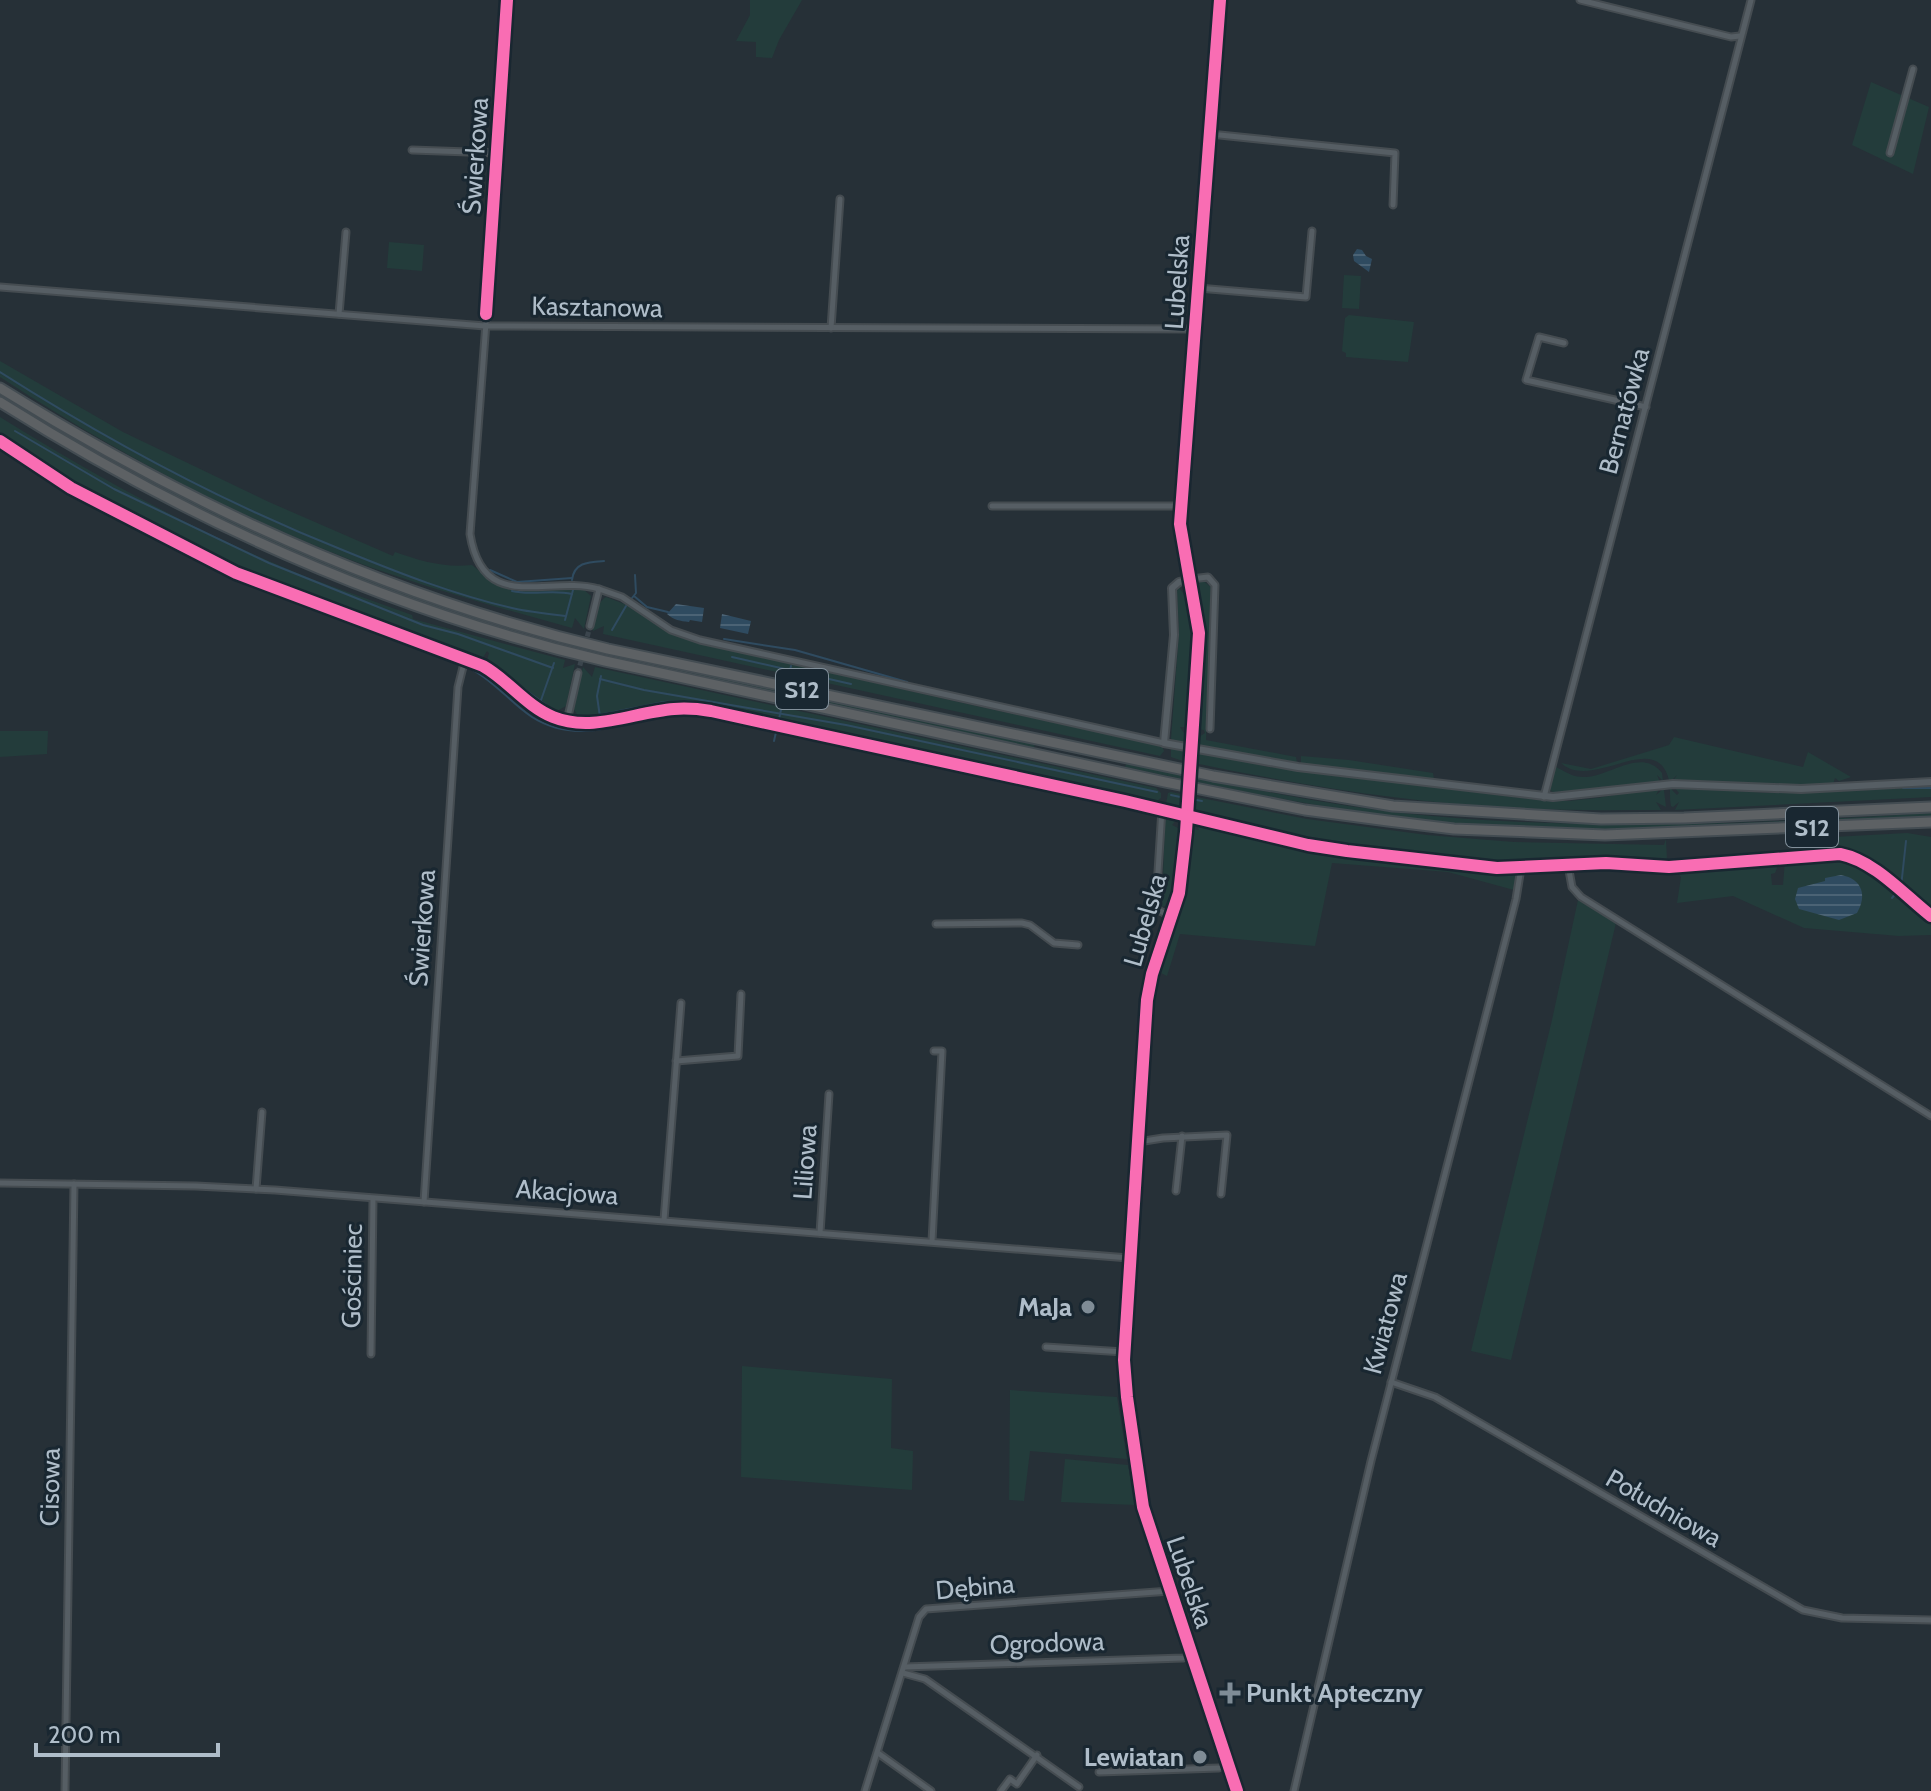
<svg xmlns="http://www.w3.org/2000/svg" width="1931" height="1791" font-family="Cabin,sans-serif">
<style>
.grass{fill:#233c3b}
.water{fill:url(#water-rules)}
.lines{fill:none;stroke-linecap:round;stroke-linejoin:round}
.stream{stroke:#2f4b60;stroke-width:2}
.minor-tunnel{stroke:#3b454d;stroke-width:5;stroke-dasharray:5 2.5;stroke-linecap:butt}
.minor-casing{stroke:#454c51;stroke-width:9}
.tertiary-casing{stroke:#454c51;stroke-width:10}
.motorway-casing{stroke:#434c52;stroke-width:13}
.minor{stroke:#565e64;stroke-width:5}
.tertiary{stroke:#565e64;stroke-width:6}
.motorway{stroke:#5d6164;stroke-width:9}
.tertiary-bridge-casing{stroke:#454c51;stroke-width:10;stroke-linecap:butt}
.tertiary-bridge{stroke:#565e64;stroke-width:6}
.cycleway-casing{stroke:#192731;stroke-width:17}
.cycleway{stroke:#f96db3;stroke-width:12}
.poi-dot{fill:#7f8c96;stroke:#192731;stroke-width:3}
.labels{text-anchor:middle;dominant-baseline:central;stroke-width:6;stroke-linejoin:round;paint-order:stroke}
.shield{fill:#192731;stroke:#82909b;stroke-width:2}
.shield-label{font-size:24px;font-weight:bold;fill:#afbdc9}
.street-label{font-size:26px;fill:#afbdc9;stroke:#192731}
.poi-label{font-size:26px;font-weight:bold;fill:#afbdc9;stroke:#192731;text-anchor:end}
</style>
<defs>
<pattern id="water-rules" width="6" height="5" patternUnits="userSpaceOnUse" patternTransform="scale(2)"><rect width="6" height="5" fill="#2f4b60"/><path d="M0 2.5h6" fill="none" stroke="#4b6375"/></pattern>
</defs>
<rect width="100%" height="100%" fill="#263037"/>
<g class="grass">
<path d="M750,0H802L779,40L772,58L756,57V42L736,41L750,15Z"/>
<path d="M1871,82L1929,107L1913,174L1852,145Z"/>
<path d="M389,242L424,245L422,271L387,268Z"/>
<path d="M1344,275L1361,276L1359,309L1342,308Z"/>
<path d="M1349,315L1414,322L1408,362L1346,357V353L1342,351L1345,318Z"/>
<path d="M0,361L123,432L269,502L393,556L395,552C421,561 443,568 472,565L494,583L507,589L534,591L582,588L591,596L584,629L575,618L572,628C497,607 423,587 351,560C228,513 110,449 0,377Z"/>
<path d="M0,392L111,459L208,510L295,549L457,610L1035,743L1034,748L606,656L456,614L399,595L244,531L151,486L0,399Z"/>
<path d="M0,417C105,482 216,543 331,586C358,596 385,605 412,615L413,619L565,660L563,668L575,664L566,706L555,712L538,703L486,664L489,653L487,651L482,659L457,653C385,624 311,601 240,570C156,534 76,487 0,437Z"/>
<path d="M1202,580L1211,587L1206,740L1296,757L1297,763L1175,742L1171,739L1179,632L1177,591L1179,588C1203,613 1190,689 1187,723L1186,727H1180L1185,735L1199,737L1205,733L1204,730L1198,729L1203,640L1196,587Z"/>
<path d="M606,597L627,605L659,627L695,642L976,706L1162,746L1164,751L1160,756L603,634L604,626L593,631C592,622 597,602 606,597Z"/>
<path d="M583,667L592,677L595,667L1156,788L1161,793V798L1153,804L710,706L677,703L602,718L580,719L573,708Z"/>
<path d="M0,731H48L47,754L0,757Z"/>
<path d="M1674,737L1803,767L1808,752L1851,777L1839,781L1835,778L1833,784H1802L1794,787L1673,781L1677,775L1672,780V790L1677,795L1679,793L1674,787L1768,793L1931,784V797L1675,810L1679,802L1673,807L1671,806C1669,797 1671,788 1669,780C1656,728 1592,792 1561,763L1591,769L1669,745Z"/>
<path d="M1176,748L1269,767L1539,800L1568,801L1597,798L1660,787L1656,795L1662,790V780L1657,775L1660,782L1555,794L1549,789L1556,767C1566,772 1574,778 1586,777C1610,776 1642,747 1662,773L1666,807L1656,802L1661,810C1614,810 1567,811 1520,808C1405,803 1292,784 1180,760L1171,757V749Z"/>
<path d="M1301,756L1349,760L1433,773L1434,779L1432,781L1301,764Z"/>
<path d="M1127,762C1227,784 1329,807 1432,816C1598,831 1765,823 1931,813V818C1764,825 1596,839 1429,821C1327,810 1226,788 1125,767Z"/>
<path d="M1171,792L1307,819L1427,835L1514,842L1664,845L1666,839L1667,860H1663V864L1614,860L1484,863L1319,844L1172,808L1166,804L1168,793Z"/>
<path d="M1175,815L1179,817L1172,825L1178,828L1179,833L1174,885L1165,906L1162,907L1165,820L1167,817Z"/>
<path d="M1195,821L1313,850L1495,872H1511L1517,878L1514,890L1448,872L1332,863L1315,946L1180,934L1167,976L1159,972V969L1181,904L1192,829L1199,830Z"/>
<path d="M1907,833L1931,837V913L1860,857L1844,851L1833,837Z"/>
<path d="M1833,855L1846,857L1859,862L1931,919V935L1899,936L1804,928L1733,896L1677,903L1681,877L1675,869L1773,860L1777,868L1775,873L1771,874L1772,885H1783L1785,860Z"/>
<path d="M1578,900L1616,923L1511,1360L1471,1351L1552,1020Z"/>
<path d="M742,1366L892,1379L891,1448L913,1451L912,1490L741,1477Z"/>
<path d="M1010,1390L1117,1397L1127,1459L1030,1451L1024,1501L1009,1500Z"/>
<path d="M1065,1459L1128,1465L1135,1505L1061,1502Z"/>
</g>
<g class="water">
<path d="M1357,249L1362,250L1366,256L1372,259L1369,272L1354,261L1353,255Z"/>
<path d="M676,604L704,608L702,622L690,620L689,622C680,621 674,620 667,614Z"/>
<path d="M722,614L751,621L748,634L720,628Z"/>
<path d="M1841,875C1863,879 1867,896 1857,913L1839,920L1799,909L1795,899L1798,888L1825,881V878Z"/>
</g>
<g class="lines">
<g class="stream">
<path d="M0,372C110,442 224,503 345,551C399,573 455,595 512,608C529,612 548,614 566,616"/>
<path d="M15,431L114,489L269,563L423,625L458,634L553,668"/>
<path d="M490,570L517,582L572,578"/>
<path d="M572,580C574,562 589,562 604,561"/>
<path d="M512,591C532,596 552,589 572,594"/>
<path d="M634,596L647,607L668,612"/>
<path d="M632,598L636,593L635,575"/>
<path d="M329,614L454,660"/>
<path d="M565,620L573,590"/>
<path d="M612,630L626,606"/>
<path d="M724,639L795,650L907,682"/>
<path d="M732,657L851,684"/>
<path d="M473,670C495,682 511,703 532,717C565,738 600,732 635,721"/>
<path d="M789,674L791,666"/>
<path d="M505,675L546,705"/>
<path d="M600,679L644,690L846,725L1157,792"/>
<path d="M540,703L554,663"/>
<path d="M599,715L664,702L687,701L716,705"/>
<path d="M600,717L597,696L601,676"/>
<path d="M774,741L781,710"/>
<path d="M1903,788H1931"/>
<path d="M1171,795L1185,798"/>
<path d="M1191,799L1202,801"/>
<path d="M1892,898L1901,887L1906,841"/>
</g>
<path class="minor-tunnel" d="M578,673L590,626"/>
<defs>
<g id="minor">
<path d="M507,0L496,191L470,534C483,616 548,574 599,589L590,626"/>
<path d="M1580,0L1731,37L1740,36"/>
<path d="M1210,134L1395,153L1393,205"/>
<path d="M412,150L497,153"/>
<path d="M1890,153L1913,69"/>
<path d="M0,287L485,326L1195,329"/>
<path d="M1198,288L1306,297L1312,231"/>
<path d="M339,314L346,232"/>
<path d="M831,328L840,199"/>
<path d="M1564,343L1539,337L1526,380L1646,407"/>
<path d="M0,441L71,488L236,573L483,666C508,680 526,706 553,717C592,733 634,712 674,709C686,708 699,709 711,711L1125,801L1308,845L1347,851L1497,868L1606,863L1669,867L1840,854C1875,861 1904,895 1931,916"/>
<path d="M992,506H1182"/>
<path d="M1191,579L1208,577L1215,585L1210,729"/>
<path d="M599,589L622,597L671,630L700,640L1164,743"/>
<path d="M567,721L578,673"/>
<path d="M1544,797L1751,0"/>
<path d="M1162,809L1156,903L1158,910L1172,917"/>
<path d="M1568,865L1572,887L1581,897L1931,1116"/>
<path d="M936,924L1022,923L1030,925L1054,943L1078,945"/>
<path d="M676,1061L738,1056L741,994"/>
<path d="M1138,1142L1163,1138L1227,1135L1221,1194"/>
<path d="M0,1183L196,1186L275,1190L1129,1258"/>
<path d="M256,1189L262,1112"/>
<path d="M1176,1191L1182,1136"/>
<path d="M424,1202L458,687L465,659"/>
<path d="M664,1220L681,1003"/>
<path d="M820,1233L829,1094"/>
<path d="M932,1241L942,1051H934"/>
<path d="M1046,1347L1124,1352"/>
<path d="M371,1354L373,1199"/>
<path d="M1391,1382L1435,1397L1803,1610L1842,1618L1931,1620"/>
<path d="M904,1667L1183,1658L1191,1655"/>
<path d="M903,1673L925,1679L1079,1787"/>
<path d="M878,1753L931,1791"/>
<path d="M1099,1772L1219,1768"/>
<path d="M65,1791L74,1184"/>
<path d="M865,1791L919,1617L926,1609L1170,1591"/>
<path d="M1001,1791L1010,1779L1017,1784L1037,1755"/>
<path d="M1294,1791L1371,1461L1516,899L1521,868"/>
</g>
<g id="tertiary">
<path d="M1191,579L1179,582L1172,588L1174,635L1164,743L1298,767L1553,797L1673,784L1801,789L1931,782"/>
<path d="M1194,729L1199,633L1180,524L1220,0"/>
<path d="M1186,832L1179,893L1152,974L1147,1000C1142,1065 1139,1131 1134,1196C1126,1301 1116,1409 1144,1513L1237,1791"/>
</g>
<g id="motorway">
<path d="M0,388C188,505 391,598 608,649L1213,776L1393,806L1601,819L1684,818L1931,807"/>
<path d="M0,402C186,519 390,611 605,661L1165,782L1305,810L1388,821L1454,829L1605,835L1931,822"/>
</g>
</defs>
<use href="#minor" class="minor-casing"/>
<use href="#tertiary" class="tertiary-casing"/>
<use href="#motorway" class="motorway-casing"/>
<use href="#minor" class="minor"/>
<use href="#tertiary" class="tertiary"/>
<use href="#motorway" class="motorway"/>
<defs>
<path id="tertiary-bridge" d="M1186,832L1194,729"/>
</defs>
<use href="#tertiary-bridge" class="tertiary-bridge-casing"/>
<use href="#tertiary-bridge" class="tertiary-bridge"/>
<defs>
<g id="cycleway">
<path d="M1220,0L1180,524L1199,633L1186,832L1179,893L1152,974L1147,1000L1124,1360L1127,1397L1143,1507L1237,1791"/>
<path d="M486,314L507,0"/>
<path d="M0,441L71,488L236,573L483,666C508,680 526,706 553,717C592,733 634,712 674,709C686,708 699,709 711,711L1125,801L1308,845L1347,851L1497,868L1606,863L1669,867L1840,854C1875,861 1904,895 1931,916"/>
</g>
</defs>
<use href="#cycleway" class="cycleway-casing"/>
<use href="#cycleway" class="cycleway"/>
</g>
<g class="poi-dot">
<circle cx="1088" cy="1307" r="8"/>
<path d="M1226 1681h8v8h8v8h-8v8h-8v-8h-8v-8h8z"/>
<circle cx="1200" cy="1757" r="8"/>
</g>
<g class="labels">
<g class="shield">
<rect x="776" y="669" width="52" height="40" rx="6"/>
<rect x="1786" y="807" width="52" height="40" rx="6"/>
</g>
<g class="shield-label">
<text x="802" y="689">S12</text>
<text x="1812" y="827">S12</text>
</g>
<g class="street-label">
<text transform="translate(475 156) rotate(-86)">Świerkowa</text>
<text transform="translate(1177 282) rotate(-86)">Lubelska</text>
<text transform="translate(597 307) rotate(1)">Kasztanowa</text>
<text transform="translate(1624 411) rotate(-75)">Bernatówka</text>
<text transform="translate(1145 920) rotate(-74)">Lubelska</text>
<text transform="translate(422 928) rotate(-86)">Świerkowa</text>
<text transform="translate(805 1162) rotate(-86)">Liliowa</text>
<text transform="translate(567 1192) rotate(4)">Akacjowa</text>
<text transform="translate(352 1276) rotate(-89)">Gościniec</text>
<text transform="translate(1385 1323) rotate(-75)">Kwiatowa</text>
<text transform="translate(50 1487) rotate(-89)">Cisowa</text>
<text transform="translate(1664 1508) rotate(30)">Południowa</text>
<text transform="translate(1190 1582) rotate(71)">Lubelska</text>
<text transform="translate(975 1587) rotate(-5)">Dębina</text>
<text transform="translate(1047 1643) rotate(-2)">Ogrodowa</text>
</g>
<g class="poi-label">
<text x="1072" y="1307">MaJa</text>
<text x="1246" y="1693" text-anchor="start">Punkt Apteczny</text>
<text x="1184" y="1757">Lewiatan</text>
</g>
</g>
<path d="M36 1743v12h182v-12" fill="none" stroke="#afbdc9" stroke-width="4"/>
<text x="48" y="1743" font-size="24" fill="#afbdc9" stroke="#192731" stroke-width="6" paint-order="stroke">200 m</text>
</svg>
